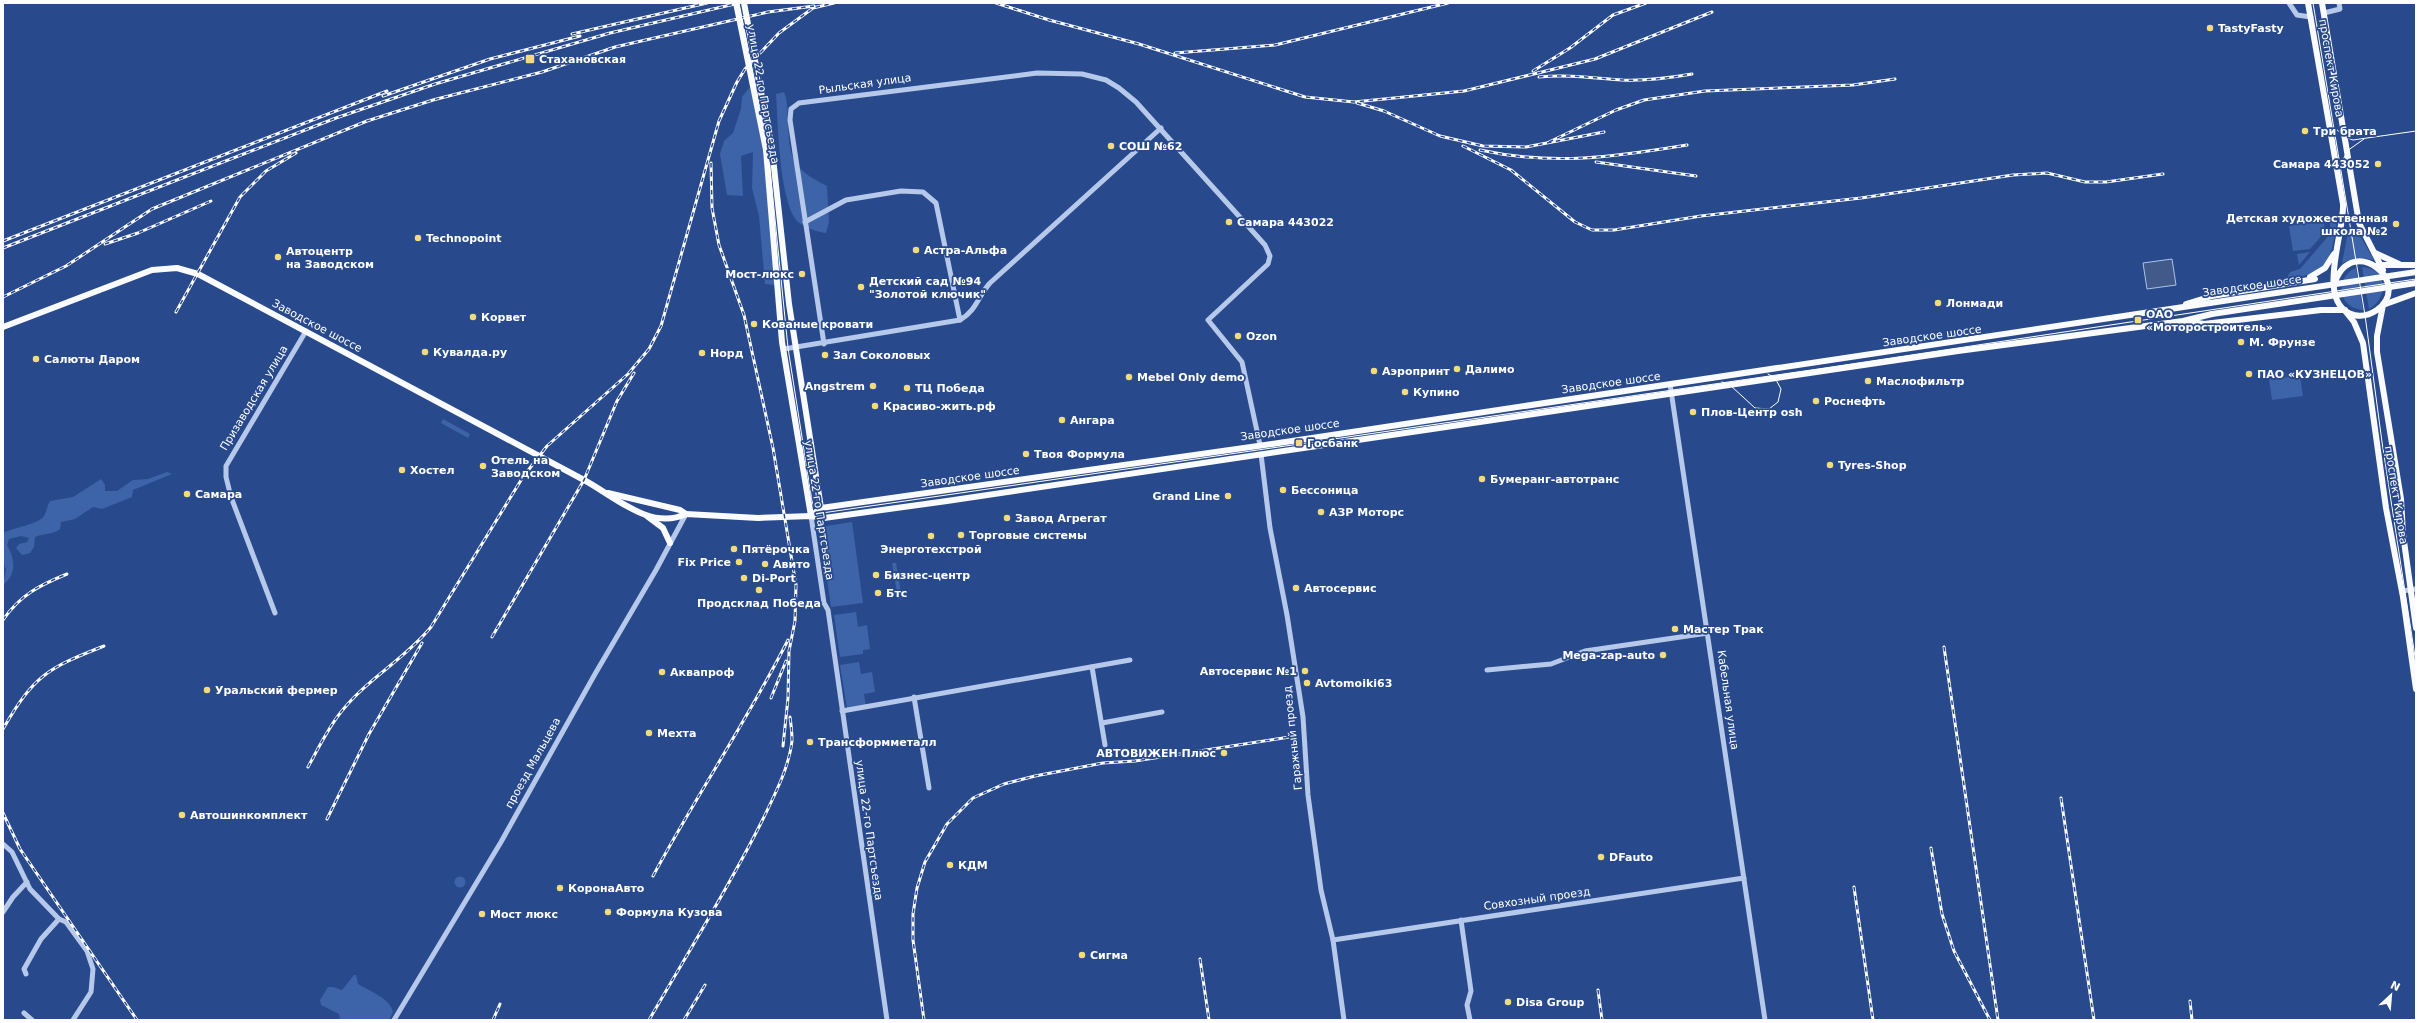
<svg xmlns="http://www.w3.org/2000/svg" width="2419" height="1023" font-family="'DejaVu Sans',sans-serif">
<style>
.green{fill:#3d63a8}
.water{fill:#415a89;stroke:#acc3ea}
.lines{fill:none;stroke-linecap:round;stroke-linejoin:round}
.minor{stroke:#b7c9ea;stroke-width:5}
.major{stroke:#fafbff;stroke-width:6}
.tram{stroke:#fff;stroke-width:1}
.rail-casing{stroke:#fff;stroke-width:3}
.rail{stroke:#284a8c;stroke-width:1.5;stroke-dasharray:4.5;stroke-linecap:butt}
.major-bridge{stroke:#fafbff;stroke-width:6}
.poi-dot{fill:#f2db7d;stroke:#284a8c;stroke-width:1.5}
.labels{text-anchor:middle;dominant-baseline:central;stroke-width:3.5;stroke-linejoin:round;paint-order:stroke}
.poi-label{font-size:11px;font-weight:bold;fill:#fff;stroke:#284a8c;text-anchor:start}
.street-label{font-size:11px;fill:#fff;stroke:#284a8c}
</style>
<rect width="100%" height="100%" fill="#284a8c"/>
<g class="green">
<path d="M750,87L763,145L775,285L765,284L759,216L752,188L753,152L741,156L743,196L727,195L720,154L724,141L733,133L741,109L742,97Z"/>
<path d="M784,92C788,102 787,109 788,119C789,158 791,168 827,186L829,222L826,233C817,232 802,227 796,220C779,197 778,123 776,94Z"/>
<path d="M2324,221L2325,232L2310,249L2293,251L2289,226Z"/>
<path d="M2337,221C2331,260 2329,273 2286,280L2290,272L2300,269L2331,233L2330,222Z"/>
<path d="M2349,227H2355L2374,260C2362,257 2353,258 2342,263Z"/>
<path d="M2310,252L2299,265L2297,254Z"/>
<path d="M2362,267C2388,268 2389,298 2369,309Z"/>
<path d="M2356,268L2363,310C2358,309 2352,308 2348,304C2336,293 2342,273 2356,268Z"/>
<path d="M2300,376L2303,396L2272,400L2269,379Z"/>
<path d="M443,419L470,434L468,438L441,423Z"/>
<path d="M167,472L172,474L133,490L132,497L102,509L93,507L75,519L61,522L60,529C53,535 44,533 35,537L34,547L30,553L22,555L16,548L19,544L27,542L29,538L21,536L9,539L7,545C15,559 17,574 3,585L6,569L3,563V533C12,528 40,524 44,516C47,511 47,506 50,501L73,497L101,479L105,485V491H117L133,480L148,479Z"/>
<path d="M852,522L863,603L831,607L820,527Z"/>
<path d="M892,563H896L902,598L898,599Z"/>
<path d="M856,612L858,627L867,625L870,649L863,650V654L840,657L834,615Z"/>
<path d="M859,662L861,674L872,672L875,692L864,694L866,706L847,708L840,665Z"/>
<circle cx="460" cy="882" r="5.5"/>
<path d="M354,975H356L358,984C369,991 390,998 393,1012L389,1020H340L339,1014L321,1005L320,1000L328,987H333L342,990Z"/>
</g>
<path class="water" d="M2172,259L2176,285L2147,289L2143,263Z"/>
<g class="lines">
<g class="minor">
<path d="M2289,3L2297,15L2311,17"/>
<path d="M2324,13L2340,9L2339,3"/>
<path d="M805,222L846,200L901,191L923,192L936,203L960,320"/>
<path d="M824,344L790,120L791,109L799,103L1037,73L1082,74L1106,80L1119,88L1136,102L1265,245L1270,256L1268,264L1208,320L1242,362L1260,445"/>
<path d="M784,349L960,320C977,310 978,296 990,283L1161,128"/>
<path d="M1670,384L1765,1020"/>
<path d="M1261,454L1270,528L1287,615L1303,717L1308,795L1321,890L1333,940L1344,1020"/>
<path d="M811,516L824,603L828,610L887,1020"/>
<path d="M2402,591L2416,589"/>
<path d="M275,613L231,497L226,477V466L306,331"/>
<path d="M1092,667L1105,745"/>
<path d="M1487,670L1551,664L1585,651L1708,633"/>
<path d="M914,697L929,788"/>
<path d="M842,711L1130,660"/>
<path d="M1102,723L1162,712"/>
<path d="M3,844L12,852L30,889L59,919L66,922L87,951L93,969L91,992L73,1020"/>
<path d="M3,912L13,897L27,882"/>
<path d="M1461,920L1471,991L1467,1005L1470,1020"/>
<path d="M1333,940L1744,878"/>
<path d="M26,974L24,969L41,939L59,919"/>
<path d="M24,1013L32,1020"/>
<path d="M394,1020L501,842L595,674L656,570L686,514"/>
</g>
<g class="major">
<path d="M2308,3L2343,204C2345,232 2314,304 2354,315C2362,317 2371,314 2377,310C2414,283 2353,233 2335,282"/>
<path d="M2322,3L2359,223L2383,270"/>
<path d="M772,149L789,304L821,508"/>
<path d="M766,150L782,342L811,516"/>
<path d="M2375,253L2399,264"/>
<path d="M2378,265H2416"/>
<path d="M2310,277L2325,268L2334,254"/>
<path d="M2186,304L2212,296L2315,279"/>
<path d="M2383,305L2377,336V352L2401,499L2403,534L2416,628"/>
<path d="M2383,305L2416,293"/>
<path d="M2346,312L2354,322L2363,343L2386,508L2403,597L2416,689"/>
<path d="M2187,321L2204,324L2321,310H2345"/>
<path d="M3,327L152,270L177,268L198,274L584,480C614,496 650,531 686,514L758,518L811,516L824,518L947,501L1958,351L2183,321L2212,314"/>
<path d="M608,493L680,510L686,514"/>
<path d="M647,516L663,528L670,543"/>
<path d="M811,516L821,508L1272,444L2210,303"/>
</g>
<g class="tram">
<path d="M739,3L768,149L788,348L812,501L814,507L822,513L1825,368L2416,279"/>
<path d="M2313,3L2365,315L2382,442L2416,663"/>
<path d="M2335,128L2345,137L2353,140L2416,131"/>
<path d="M2341,165L2347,151L2364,139"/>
<path d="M1722,382L1730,385L1755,408L1769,409L1778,402L1781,389L1775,378L1768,374"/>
</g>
<defs>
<g id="rail">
<path d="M996,3L1049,20L1139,44L1305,97L1354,102L1464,91L1595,59L1712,12"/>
<path d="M572,34L707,3"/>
<path d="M1175,53L1275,45L1448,3"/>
<path d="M1533,71L1570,48L1613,15L1646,3"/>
<path d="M1539,77C1567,74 1594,78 1622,80C1645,81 1669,78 1692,74"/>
<path d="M383,96L490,59L580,36"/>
<path d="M1357,103L1384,111L1440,136L1483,146L1526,147L1604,132"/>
<path d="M1549,142L1616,110L1644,100L1705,91L1853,85L1895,79"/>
<path d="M1463,146L1511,170L1575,222L1592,230H1614L1701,216L1861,198L2013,175L2047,173L2085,182H2106L2163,174"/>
<path d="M1480,150C1553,166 1614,157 1687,145"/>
<path d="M1596,162L1696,176"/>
<path d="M711,163L712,208L719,245L744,315L773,448L796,585L795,621L789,651L788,698L783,746"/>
<path d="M3,241L387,91"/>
<path d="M105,244L138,233L211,201"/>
<path d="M3,248L336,118L435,84L610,33L739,3"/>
<path d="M3,297L66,266L152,209L367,121L433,100L542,72L615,47L768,12L814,6"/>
<path d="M176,312L240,197L266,171L296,153"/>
<path d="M3,620C20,595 40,585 67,574"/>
<path d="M492,637L584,480L617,401L634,373"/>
<path d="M1944,647L1998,1020"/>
<path d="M771,698L786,661"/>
<path d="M3,729C34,675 48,668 104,646"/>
<path d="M308,767C318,749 328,728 341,712C367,679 405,659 431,627L523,477L547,446L628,374L649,349L661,326L719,121L737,82L745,69L779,33L813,8L834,3"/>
<path d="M2061,798L2094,1020"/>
<path d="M3,813L20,849L137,1020"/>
<path d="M327,819L369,734L422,643"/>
<path d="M1931,848L1942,914L1954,951L1990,1020"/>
<path d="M653,876C696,796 747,721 788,640"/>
<path d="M1854,887L1873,1020"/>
<path d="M1200,959L1209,1020"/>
<path d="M1598,990L1602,1020"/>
<path d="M2190,1001L2192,1020"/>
<path d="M493,1020L500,1004"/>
<path d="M649,1020C687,954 728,889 762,821C774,796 789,768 792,741C792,733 791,724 790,717"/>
<path d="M684,1020L705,985"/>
<path d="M924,1020L913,940V914L917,888L925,862L947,824L973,798L1004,784L1035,776L1103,763L1135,761L1290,737"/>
</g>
</defs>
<use href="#rail" class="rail-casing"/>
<use href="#rail" class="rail"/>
<g class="major-bridge">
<path d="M736,3L766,150"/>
<path d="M744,3L772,149"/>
<path d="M2210,303L2416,272"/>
<path d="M2212,314L2416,283"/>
</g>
</g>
<g class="poi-dot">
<circle cx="2210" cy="28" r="4"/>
<rect x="525" y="54" width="10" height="10" rx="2"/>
<circle cx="2305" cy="131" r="4"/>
<circle cx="1111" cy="146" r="4"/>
<circle cx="2378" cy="164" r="4"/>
<circle cx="1229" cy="222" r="4"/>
<circle cx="2396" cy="224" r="4"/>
<circle cx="418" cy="238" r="4"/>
<circle cx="916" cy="250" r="4"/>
<circle cx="278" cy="257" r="4"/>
<circle cx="802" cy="274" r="4"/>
<circle cx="861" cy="287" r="4"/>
<circle cx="1938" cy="303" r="4"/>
<circle cx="473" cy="317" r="4"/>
<rect x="2134" y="316" width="8" height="8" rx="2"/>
<circle cx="754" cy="324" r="4"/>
<circle cx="1238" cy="336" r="4"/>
<circle cx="2241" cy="342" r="4"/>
<circle cx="425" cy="352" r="4"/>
<circle cx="702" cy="353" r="4"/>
<circle cx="825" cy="355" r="4"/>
<circle cx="36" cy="359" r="4"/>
<circle cx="1457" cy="369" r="4"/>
<circle cx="1374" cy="371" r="4"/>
<circle cx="2249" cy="374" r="4"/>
<circle cx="1129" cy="377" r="4"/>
<circle cx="1868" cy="381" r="4"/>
<circle cx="873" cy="386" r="4"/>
<circle cx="907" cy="388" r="4"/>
<circle cx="1405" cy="392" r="4"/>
<circle cx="1816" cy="401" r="4"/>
<circle cx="875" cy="406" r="4"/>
<circle cx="1693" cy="412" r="4"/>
<circle cx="1062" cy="420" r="4"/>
<rect x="1295" y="439" width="8" height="8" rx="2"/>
<circle cx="1026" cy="454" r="4"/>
<circle cx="1830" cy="465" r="4"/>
<circle cx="483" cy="466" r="4"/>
<circle cx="402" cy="470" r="4"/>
<circle cx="1482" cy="479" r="4"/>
<circle cx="1283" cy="490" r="4"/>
<circle cx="187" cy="494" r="4"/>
<circle cx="1228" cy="496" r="4"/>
<circle cx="1321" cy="512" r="4"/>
<circle cx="1007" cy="518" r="4"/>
<circle cx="961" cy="535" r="4"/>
<circle cx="931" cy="536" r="4"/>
<circle cx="734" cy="549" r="4"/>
<circle cx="739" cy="562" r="4"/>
<circle cx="765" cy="564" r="4"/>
<circle cx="876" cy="575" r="4"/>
<circle cx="744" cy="578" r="4"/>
<circle cx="1296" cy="588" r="4"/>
<circle cx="759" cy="590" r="4"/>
<circle cx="878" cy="593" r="4"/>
<circle cx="1675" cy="629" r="4"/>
<circle cx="1663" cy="655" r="4"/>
<circle cx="1305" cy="671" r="4"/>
<circle cx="662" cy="672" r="4"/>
<circle cx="1307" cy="683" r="4"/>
<circle cx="207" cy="690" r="4"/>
<circle cx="649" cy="733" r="4"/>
<circle cx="810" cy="742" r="4"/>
<circle cx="1224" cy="753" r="4"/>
<circle cx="182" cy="815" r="4"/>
<circle cx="1601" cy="857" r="4"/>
<circle cx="950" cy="865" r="4"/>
<circle cx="560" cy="888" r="4"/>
<circle cx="608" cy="912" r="4"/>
<circle cx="482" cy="914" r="4"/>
<circle cx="1082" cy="955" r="4"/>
<circle cx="1508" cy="1002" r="4"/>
</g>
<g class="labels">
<g class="poi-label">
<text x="2218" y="28">TastyFasty</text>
<text x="539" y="59">Стахановская</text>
<text x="2313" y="131">Три брата</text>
<text x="1119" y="146">СОШ №62</text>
<text x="2370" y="164" text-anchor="end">Самара 443052</text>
<text x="2388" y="218" text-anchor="end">Детская художественная<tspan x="2388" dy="13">школа №2</tspan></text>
<text x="1237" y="222">Самара 443022</text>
<text x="426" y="238">Technopoint</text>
<text x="924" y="250">Астра-Альфа</text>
<text x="286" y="251">Автоцентр<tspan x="286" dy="13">на Заводском</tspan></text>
<text x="794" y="274" text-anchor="end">Мост-люкс</text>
<text x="869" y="281">Детский сад №94<tspan x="869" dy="13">"Золотой ключик"</tspan></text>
<text x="1946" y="303">Лонмади</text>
<text x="2146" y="314">ОАО<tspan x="2146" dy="13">«Моторостроитель»</tspan></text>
<text x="481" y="317">Корвет</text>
<text x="762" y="324">Кованые кровати</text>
<text x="1246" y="336">Ozon</text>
<text x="2249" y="342">М. Фрунзе</text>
<text x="433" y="352">Кувалда.ру</text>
<text x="710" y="353">Норд</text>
<text x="833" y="355">Зал Соколовых</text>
<text x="44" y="359">Салюты Даром</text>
<text x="1465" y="369">Далимо</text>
<text x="1382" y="371">Аэропринт</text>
<text x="2257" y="374">ПАО «КУЗНЕЦОВ»</text>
<text x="1137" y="377">Mebel Only demo</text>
<text x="1876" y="381">Маслофильтр</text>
<text x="865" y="386" text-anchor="end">Angstrem</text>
<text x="915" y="388">ТЦ Победа</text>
<text x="1413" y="392">Купино</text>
<text x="1824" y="401">Роснефть</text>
<text x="883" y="406">Красиво-жить.рф</text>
<text x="1701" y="412">Плов-Центр osh</text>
<text x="1070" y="420">Ангара</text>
<text x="1307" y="443">Госбанк</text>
<text x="1034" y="454">Твоя Формула</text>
<text x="491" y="460">Отель на<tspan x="491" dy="13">Заводском</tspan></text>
<text x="1838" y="465">Tyres-Shop</text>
<text x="410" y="470">Хостел</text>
<text x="1490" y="479">Бумеранг-автотранс</text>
<text x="1291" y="490">Бессоница</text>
<text x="195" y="494">Самара</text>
<text x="1220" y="496" text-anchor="end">Grand Line</text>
<text x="1329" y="512">АЗР Моторс</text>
<text x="1015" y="518">Завод Агрегат</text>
<text x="969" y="535">Торговые системы</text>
<text x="742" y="549">Пятёрочка</text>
<text x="931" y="549" text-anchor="middle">Энерготехстрой</text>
<text x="731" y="562" text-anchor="end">Fix Price</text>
<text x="773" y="564">Авито</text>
<text x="884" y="575">Бизнес-центр</text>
<text x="752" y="578">Di-Port</text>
<text x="1304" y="588">Автосервис</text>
<text x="886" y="593">Бтс</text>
<text x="759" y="603" text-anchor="middle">Продсклад Победа</text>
<text x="1683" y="629">Мастер Трак</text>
<text x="1655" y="655" text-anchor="end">Mega-zap-auto</text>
<text x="1297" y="671" text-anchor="end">Автосервис №1</text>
<text x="670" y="672">Аквапроф</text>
<text x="1315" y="683">Avtomoiki63</text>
<text x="215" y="690">Уральский фермер</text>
<text x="657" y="733">Мехта</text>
<text x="818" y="742">Трансформметалл</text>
<text x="1216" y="753" text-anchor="end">АВТОВИЖЕН Плюс</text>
<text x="190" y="815">Автошинкомплект</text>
<text x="1609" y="857">DFauto</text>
<text x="958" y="865">КДМ</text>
<text x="568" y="888">КоронаАвто</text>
<text x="616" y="912">Формула Кузова</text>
<text x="490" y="914">Мост люкс</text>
<text x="1090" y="955">Сигма</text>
<text x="1516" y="1002">Disa Group</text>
</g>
<g class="street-label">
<text transform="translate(2331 68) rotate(80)">проспект Кирова</text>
<text transform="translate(865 84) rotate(-8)">Рыльская улица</text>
<text transform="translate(763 94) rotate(80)">улица 22-го Партсъезда</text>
<text transform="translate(2252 286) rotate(-8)">Заводское шоссе</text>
<text transform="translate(317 326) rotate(28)">Заводское шоссе</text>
<text transform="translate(1932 336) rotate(-8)">Заводское шоссе</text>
<text transform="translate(1611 383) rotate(-8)">Заводское шоссе</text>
<text transform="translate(254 398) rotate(-59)">Призаводская улица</text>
<text transform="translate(1290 430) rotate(-8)">Заводское шоссе</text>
<text transform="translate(970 477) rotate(-8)">Заводское шоссе</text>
<text transform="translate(2396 495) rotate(81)">проспект Кирова</text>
<text transform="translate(819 510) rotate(81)">улица 22-го Партсъезда</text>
<text transform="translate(1728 700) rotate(82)">Кабельная улица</text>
<text transform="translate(1293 738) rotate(-96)">Гаражный проезд</text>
<text transform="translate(533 763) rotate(-61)">проезд Мальцева</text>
<text transform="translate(869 830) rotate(82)">улица 22-го Партсъезда</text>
<text transform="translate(1537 899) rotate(-8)">Совхозный проезд</text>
</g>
</g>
<rect width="2419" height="1023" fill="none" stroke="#ffffff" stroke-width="8"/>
<g transform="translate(2391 995) rotate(26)" stroke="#284a8c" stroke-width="3" paint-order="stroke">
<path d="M0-3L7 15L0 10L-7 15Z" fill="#ffffff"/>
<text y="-6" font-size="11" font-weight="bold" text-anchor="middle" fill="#ffffff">N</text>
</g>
</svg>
